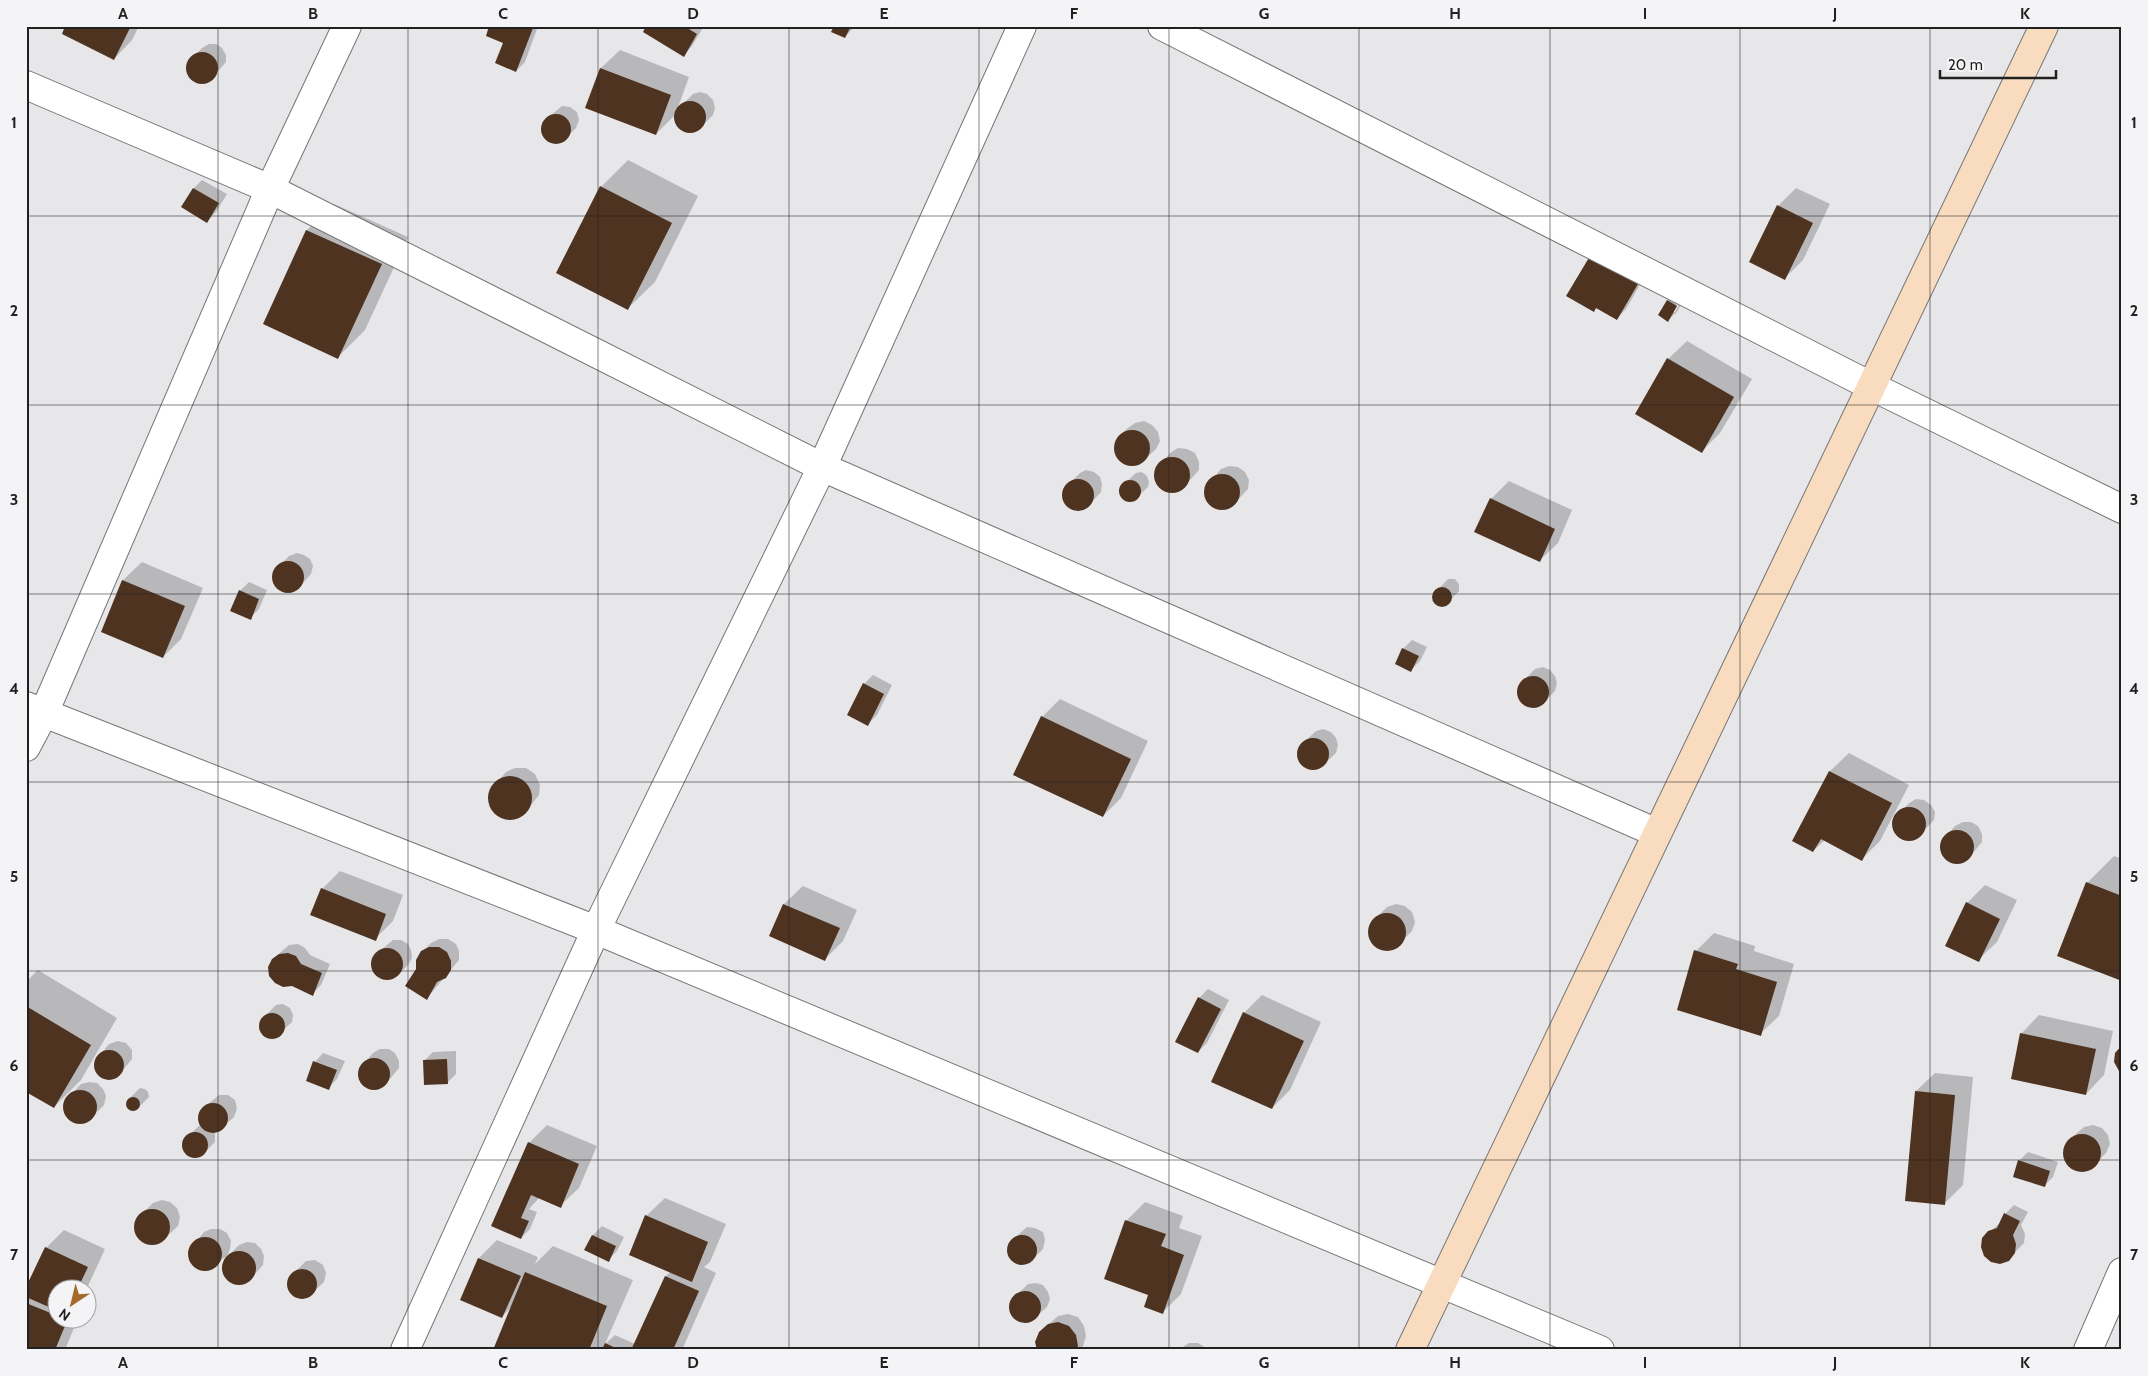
<svg xmlns="http://www.w3.org/2000/svg" width="2148" height="1376" font-family="Cabin,sans-serif">
<style>
.shadow{fill:#0003;fill-rule:evenodd}
.building{fill:#4f3321}
.lines{fill:none;stroke-linecap:round;stroke-linejoin:round}
.street-casing{stroke:#757576;stroke-width:30}
.secondary-casing{stroke:#757576;stroke-width:30}
.street{stroke:#fff;stroke-width:28}
.secondary{stroke:#f9dcbf;stroke-width:28}
.grid{fill:none;stroke:#212122;stroke-width:1;stroke-opacity:0.55}
.neatline{fill:none;stroke:#212122;stroke-width:2}
.grid-label{font-size:16px;text-anchor:middle;font-weight:bold;fill:#212122}
</style>
<rect width="100%" height="100%" fill="#e7e7e9"/>
<g class="shadow">
<path d="M66,26H139L132,40L114,59Z"/>
<path d="M491,26H538L525,62L516,71L505,42Z"/>
<path d="M648,26H704L692,46L684,55Z"/>
<path d="M835,26H855L845,37Z"/>
<path d="M209,44H216L222,48L226,55V62L212,78L205,82H198L191,78L188,71V63L202,48Z"/>
<path d="M620,50L689,77L677,110L693,94L700,92L707,94L713,100L715,108L713,115L698,130L690,132L683,129L677,124L675,115L656,134L601,68Z"/>
<path d="M562,106L570,107L577,112L579,120L576,128L567,137L560,142H552L545,137L542,129L545,120Z"/>
<path d="M628,160L698,196L655,282L628,308L558,272L601,187Z"/>
<path d="M202,180L227,194L216,212L207,221L194,188Z"/>
<path d="M1796,188L1830,204L1803,260L1785,278L1778,206Z"/>
<path d="M334,204L408,237L365,330L338,357L265,323L307,230Z"/>
<path d="M1591,257L1646,274L1626,309L1617,318L1597,307L1594,310Z"/>
<path d="M1677,292L1685,297L1677,312L1668,320V301ZM1679,300L1681,301L1675,312H1673Z"/>
<path d="M1687,341L1752,379L1720,433L1702,451L1668,359Z"/>
<path d="M1144,421L1152,425L1158,432L1160,441L1156,449L1139,465L1130,466L1122,462L1116,455L1115,446L1118,437L1128,428L1135,423Z"/>
<path d="M1178,448L1187,449L1195,453L1199,462V470L1184,487L1177,491H1168L1160,486L1156,478V470L1170,453Z"/>
<path d="M1229,466L1238,467L1245,472L1249,480L1248,489L1233,505L1225,509L1216,508L1210,502L1206,495L1207,486L1221,469Z"/>
<path d="M1086,470L1094,472L1100,477L1102,484L1101,492L1087,507L1079,510L1072,508L1066,503L1063,496L1065,488L1080,473Z"/>
<path d="M1142,472L1147,476L1149,482L1148,487L1133,501H1127L1122,498L1120,492L1122,486L1136,473Z"/>
<path d="M1509,481L1572,510L1558,543L1539,561L1491,499Z"/>
<path d="M297,553L304,555L310,559L313,566L311,574L297,590L289,592L276,586L273,579L275,571L289,556Z"/>
<path d="M142,562L203,588L181,639L163,657L102,631L123,580Z"/>
<path d="M1448,579H1455L1459,584V591L1445,606L1438,605L1433,601L1434,594Z"/>
<path d="M249,582L267,590L259,609L250,618L240,591Z"/>
<path d="M1412,640L1427,647L1420,661L1411,670L1403,649Z"/>
<path d="M1543,667L1550,670L1555,676L1557,683L1555,691L1540,706L1532,707L1525,705L1520,699L1518,692L1520,684L1535,669Z"/>
<path d="M873,675L892,685L877,715L868,724L864,684Z"/>
<path d="M1060,699L1148,741L1121,798L1103,816L1042,717Z"/>
<path d="M1323,729L1331,732L1336,738L1338,745L1336,753L1320,768L1312,769L1304,767L1299,761L1298,753L1300,746L1316,731Z"/>
<path d="M1849,753L1909,785L1880,841L1862,859L1825,840L1813,851L1794,841L1830,771Z"/>
<path d="M515,768H526L535,774L540,785L539,795L524,814L514,819L503,818L495,812L489,802L490,791L506,772Z"/>
<path d="M1916,799L1924,800L1931,805L1935,812L1934,820L1919,836L1912,840L1904,839L1897,834L1893,826L1895,818L1909,803Z"/>
<path d="M1963,822H1971L1978,826L1982,834V842L1968,859L1961,862L1953,863L1945,858L1941,851V842L1955,826Z"/>
<path d="M2114,856L2122,859V980L2087,883Z"/>
<path d="M340,871L403,895L393,921L375,939L322,889Z"/>
<path d="M1985,885L2017,900L1997,942L1978,960L1967,903Z"/>
<path d="M803,886L857,910L843,941L825,959L771,936L784,904Z"/>
<path d="M1396,904L1405,906L1412,912L1415,922L1412,931L1396,947L1387,950L1378,947L1371,941L1369,932L1371,923L1387,907Z"/>
<path d="M1714,933L1755,946L1754,951L1794,964L1779,1016L1760,1034L1696,951Z"/>
<path d="M439,939H448L456,944L459,951V960L427,998L422,952L431,943Z"/>
<path d="M393,940H401L408,944L411,950L412,958L408,965L398,975L391,979L384,978L377,975L373,968V961L376,954Z"/>
<path d="M298,944L305,948L310,955L330,964L321,985L312,994L273,959L289,945Z"/>
<path d="M38,970L117,1018L81,1080L54,1107L26,1090V982Z"/>
<path d="M1208,989L1229,1000L1207,1043L1198,1052L1199,998Z"/>
<path d="M1262,995L1321,1022L1290,1090L1272,1108L1244,1013Z"/>
<path d="M283,1004L290,1008L293,1015L292,1022L277,1036L270,1038L263,1034L260,1027L261,1020L276,1005Z"/>
<path d="M2039,1015L2113,1031L2104,1075L2086,1094L2021,1034Z"/>
<path d="M118,1041L126,1043L132,1050V1059L118,1076L110,1079L101,1077L96,1070L95,1061L109,1044Z"/>
<path d="M380,1049H389L395,1053L399,1061V1068L385,1085L378,1089L370,1088L363,1084L359,1077V1069L373,1053Z"/>
<path d="M456,1051V1074L447,1083L424,1061L433,1052Z"/>
<path d="M323,1053L345,1061L337,1079L328,1088L315,1062Z"/>
<path d="M1935,1073L1973,1077L1963,1185L1945,1203L1916,1091Z"/>
<path d="M89,1082L97,1083L103,1089L106,1096L104,1105L89,1120L82,1123L74,1121L67,1116L64,1108L66,1100L81,1084Z"/>
<path d="M140,1088L145,1089L148,1092L149,1097L136,1110H131L127,1106V1101Z"/>
<path d="M219,1095H228L235,1100L237,1109L234,1117L224,1126L215,1131V1142L200,1157H192L186,1153L183,1146L185,1139L201,1124L199,1117L202,1109Z"/>
<path d="M547,1125L597,1146L579,1188L560,1206L540,1197L529,1209L537,1212L530,1229L521,1238L493,1225L529,1143Z"/>
<path d="M2093,1125L2102,1128L2108,1135L2110,1144L2106,1153L2090,1169L2081,1171L2072,1167L2066,1160L2065,1152L2067,1143L2077,1133L2084,1127Z"/>
<path d="M2028,1152L2058,1162L2053,1177L2044,1186L2019,1161Z"/>
<path d="M665,1198L726,1224L710,1262L704,1267L716,1273L682,1350H494L512,1306L502,1317L461,1300L479,1258L497,1240L538,1257L535,1264L553,1246L633,1280L605,1344L615,1335L635,1344L666,1276L671,1271L646,1216Z"/>
<path d="M162,1200L170,1202L177,1208L180,1217L178,1226L161,1242L153,1245L144,1242L138,1236L135,1228L137,1219L153,1203Z"/>
<path d="M1145,1202L1183,1216L1179,1228L1202,1236L1181,1294L1163,1312L1150,1294L1106,1278L1127,1220Z"/>
<path d="M2014,1205L2028,1212L2021,1225L2025,1234L2024,1243L2008,1259L1983,1238L2001,1222L2005,1214Z"/>
<path d="M602,1226L624,1237L617,1251L608,1260L586,1250L593,1235Z"/>
<path d="M1027,1227L1035,1228L1043,1232L1045,1240L1043,1249L1034,1258L1027,1263H1018L1011,1259L1008,1250L1010,1242Z"/>
<path d="M211,1229H220L227,1233L231,1241L230,1249L227,1257L239,1245L247,1242L255,1243L261,1249L264,1256L263,1265L249,1281L241,1284L232,1282L226,1278L222,1270L225,1257L209,1270H201L193,1265L189,1257L190,1249L204,1232Z"/>
<path d="M64,1230L105,1249L87,1288H58V1318H78L65,1350H26V1297L46,1248Z"/>
<path d="M315,1260L323,1265L326,1273L324,1282L308,1297L299,1298L291,1293L288,1285L290,1277L306,1261Z"/>
<path d="M1036,1283L1043,1285L1048,1292L1050,1299L1047,1307L1031,1321L1023,1322L1016,1319L1011,1313L1010,1306L1013,1299L1028,1284Z"/>
<path d="M1068,1314L1078,1317L1084,1326L1086,1336L1083,1346L1079,1350H1038L1040,1332L1058,1316Z"/>
<path d="M1189,1343H1198L1209,1350H1178Z"/>
<path d="M1925,1347H1933L1938,1350H1920Z"/>
</g>
<g class="building">
<path d="M65,26H131L114,60L62,34Z"/>
<path d="M489,26H529L533,28L516,72L495,63L503,43L486,36Z"/>
<path d="M646,26H684L697,34L684,57L643,32Z"/>
<path d="M834,26H851L845,38L831,32Z"/>
<circle cx="202" cy="68" r="16"/>
<path d="M600,68L671,95L656,135L585,108Z"/>
<circle cx="690" cy="117" r="16"/>
<circle cx="556" cy="129" r="15"/>
<path d="M600,186L672,223L628,310L556,273Z"/>
<path d="M193,188L219,203L207,223L181,207Z"/>
<path d="M1777,205L1813,223L1785,280L1749,262Z"/>
<path d="M306,230L382,264L338,359L263,324Z"/>
<path d="M1590,256L1638,284L1617,320L1596,308L1594,312L1566,296Z"/>
<path d="M1667,300L1677,306L1668,322L1658,315Z"/>
<path d="M1667,358L1734,397L1702,453L1635,414Z"/>
<circle cx="1132" cy="448" r="18"/>
<circle cx="1172" cy="475" r="18"/>
<circle cx="1222" cy="492" r="18"/>
<circle cx="1078" cy="495" r="16"/>
<circle cx="1130" cy="491" r="11"/>
<path d="M1490,498L1555,529L1540,562L1474,532Z"/>
<circle cx="288" cy="577" r="16"/>
<path d="M122,580L185,606L163,658L101,632Z"/>
<circle cx="1442" cy="597" r="10"/>
<path d="M239,590L259,599L251,620L230,611Z"/>
<path d="M1402,648L1419,656L1411,672L1395,664Z"/>
<circle cx="1533" cy="692" r="16"/>
<path d="M863,683L884,694L868,726L847,715Z"/>
<path d="M1041,716L1131,759L1103,817L1013,775Z"/>
<circle cx="1313" cy="754" r="16"/>
<path d="M1829,771L1892,803L1862,861L1821,839L1813,852L1792,841Z"/>
<circle cx="510" cy="798" r="22"/>
<circle cx="1909" cy="824" r="17"/>
<circle cx="1957" cy="847" r="17"/>
<path d="M2086,882L2122,896V981L2057,956Z"/>
<path d="M321,888L386,914L376,941L310,915Z"/>
<path d="M1966,902L2000,919L1979,962L1945,946Z"/>
<path d="M783,904L840,928L825,961L769,936Z"/>
<circle cx="1387" cy="932" r="19"/>
<path d="M429,947H439L447,952L451,961V970L446,978L437,982L427,1000L405,986L416,969V960L421,951Z"/>
<circle cx="387" cy="964" r="16"/>
<path d="M1694,950L1738,964L1736,969L1777,982L1761,1036L1677,1010Z"/>
<path d="M288,953L296,956L301,964L322,973L313,996L292,986L283,987L275,983L269,976L268,967L272,959L279,954Z"/>
<path d="M1198,997L1221,1009L1198,1053L1175,1042Z"/>
<path d="M26,1006L91,1045L54,1108L26,1092Z"/>
<path d="M1243,1012L1304,1041L1272,1109L1211,1082Z"/>
<circle cx="272" cy="1026" r="13"/>
<path d="M2020,1033L2096,1049L2086,1095L2011,1079Z"/>
<path d="M2122,1045V1072L2119,1071L2114,1062L2115,1053Z"/>
<circle cx="109" cy="1065" r="15"/>
<circle cx="374" cy="1074" r="16"/>
<path d="M447,1059L448,1084L424,1085L423,1060Z"/>
<path d="M313,1061L337,1070L329,1090L306,1081Z"/>
<circle cx="80" cy="1107" r="17"/>
<path d="M1915,1091L1955,1095L1945,1205L1905,1201Z"/>
<circle cx="133" cy="1104" r="7"/>
<circle cx="213" cy="1118" r="15"/>
<circle cx="195" cy="1145" r="13"/>
<circle cx="2082" cy="1153" r="19"/>
<path d="M528,1142L579,1164L561,1208L531,1195L521,1218L529,1221L521,1239L491,1226Z"/>
<path d="M2018,1160L2050,1171L2045,1187L2013,1177Z"/>
<circle cx="152" cy="1227" r="18"/>
<path d="M2004,1213L2020,1221L2013,1235L2016,1244L2015,1253L2009,1261L2000,1264L1991,1262L1984,1256L1981,1247L1982,1238L1988,1231L1997,1228Z"/>
<path d="M645,1215L708,1242L692,1282L629,1255Z"/>
<path d="M1125,1220L1166,1234L1161,1246L1184,1255L1163,1314L1144,1307L1148,1295L1104,1279Z"/>
<path d="M592,1235L616,1246L609,1262L584,1250Z"/>
<circle cx="1022" cy="1250" r="15"/>
<circle cx="205" cy="1254" r="17"/>
<path d="M45,1247L88,1267L78,1288H58V1311L26,1297V1287Z"/>
<circle cx="239" cy="1268" r="17"/>
<path d="M478,1258L521,1276L502,1318L460,1300Z"/>
<circle cx="302" cy="1284" r="15"/>
<path d="M525,1272L607,1306L589,1350H493Z"/>
<path d="M665,1276L699,1291L673,1350H631Z"/>
<circle cx="1025" cy="1307" r="16"/>
<path d="M26,1303L58,1316V1318L67,1321L55,1350H26Z"/>
<path d="M1058,1322L1069,1326L1076,1335L1078,1346L1076,1350H1037L1035,1342L1039,1332L1048,1324Z"/>
<path d="M605,1343L620,1350H602Z"/>
</g>
<g class="lines">
<defs>
<g id="street">
<path d="M1162,26L1871,386L2122,509"/>
<path d="M26,85L270,189L822,467L1657,833"/>
<path d="M26,706L596,930L1600,1350"/>
<path d="M26,747L44,713L270,189L347,26"/>
<path d="M405,1350L596,930L822,467L1022,26"/>
<path d="M2088,1350L2122,1272"/>
</g>
<path id="secondary" d="M1410,1350L2044,26"/>
</defs>
<use href="#street" class="street-casing"/>
<use href="#secondary" class="secondary-casing"/>
<use href="#street" class="street"/>
<use href="#secondary" class="secondary"/>
</g>
<path class="grid" d="M218,26V1350M408,26V1350M598,26V1350M789,26V1350M979,26V1350M1169,26V1350M1359,26V1350M1550,26V1350M1740,26V1350M1930,26V1350M26,216H2122M26,405H2122M26,594H2122M26,782H2122M26,971H2122M26,1160H2122"/>
<rect width="2148" height="1376" fill="none" stroke="#f4f4f6" stroke-width="55"/>
<g transform="translate(72 1304) rotate(215)"><circle r="24" fill="#f4f4f6" stroke="#a0a0a1"/>
<path d="M0-4L9 19L0 12L-9 19Z" fill="#a46a2a"/>
<text y="-8" font-size="14" font-weight="bold" text-anchor="middle" fill="#212122">N</text>
</g>
<path d="M1940 70v8h116v-8" fill="none" stroke="#212122" stroke-width="2.5"/>
<text x="1948" y="70" font-size="15" fill="#212122" stroke="#f4f4f6" stroke-width="4" paint-order="stroke">20 m</text>
<rect x="28" y="28" width="2092" height="1320" class="neatline"/>
<g class="grid-label">
<text x="123" y="19">A</text>
<text x="313" y="19">B</text>
<text x="503" y="19">C</text>
<text x="693" y="19">D</text>
<text x="884" y="19">E</text>
<text x="1074" y="19">F</text>
<text x="1264" y="19">G</text>
<text x="1455" y="19">H</text>
<text x="1645" y="19">I</text>
<text x="1835" y="19">J</text>
<text x="2025" y="19">K</text>
<text x="14" y="128">1</text>
<text x="2134" y="128">1</text>
<text x="14" y="316">2</text>
<text x="2134" y="316">2</text>
<text x="14" y="505">3</text>
<text x="2134" y="505">3</text>
<text x="14" y="694">4</text>
<text x="2134" y="694">4</text>
<text x="14" y="882">5</text>
<text x="2134" y="882">5</text>
<text x="14" y="1071">6</text>
<text x="2134" y="1071">6</text>
<text x="14" y="1260">7</text>
<text x="2134" y="1260">7</text>
<text x="123" y="1368">A</text>
<text x="313" y="1368">B</text>
<text x="503" y="1368">C</text>
<text x="693" y="1368">D</text>
<text x="884" y="1368">E</text>
<text x="1074" y="1368">F</text>
<text x="1264" y="1368">G</text>
<text x="1455" y="1368">H</text>
<text x="1645" y="1368">I</text>
<text x="1835" y="1368">J</text>
<text x="2025" y="1368">K</text>
</g>
</svg>
